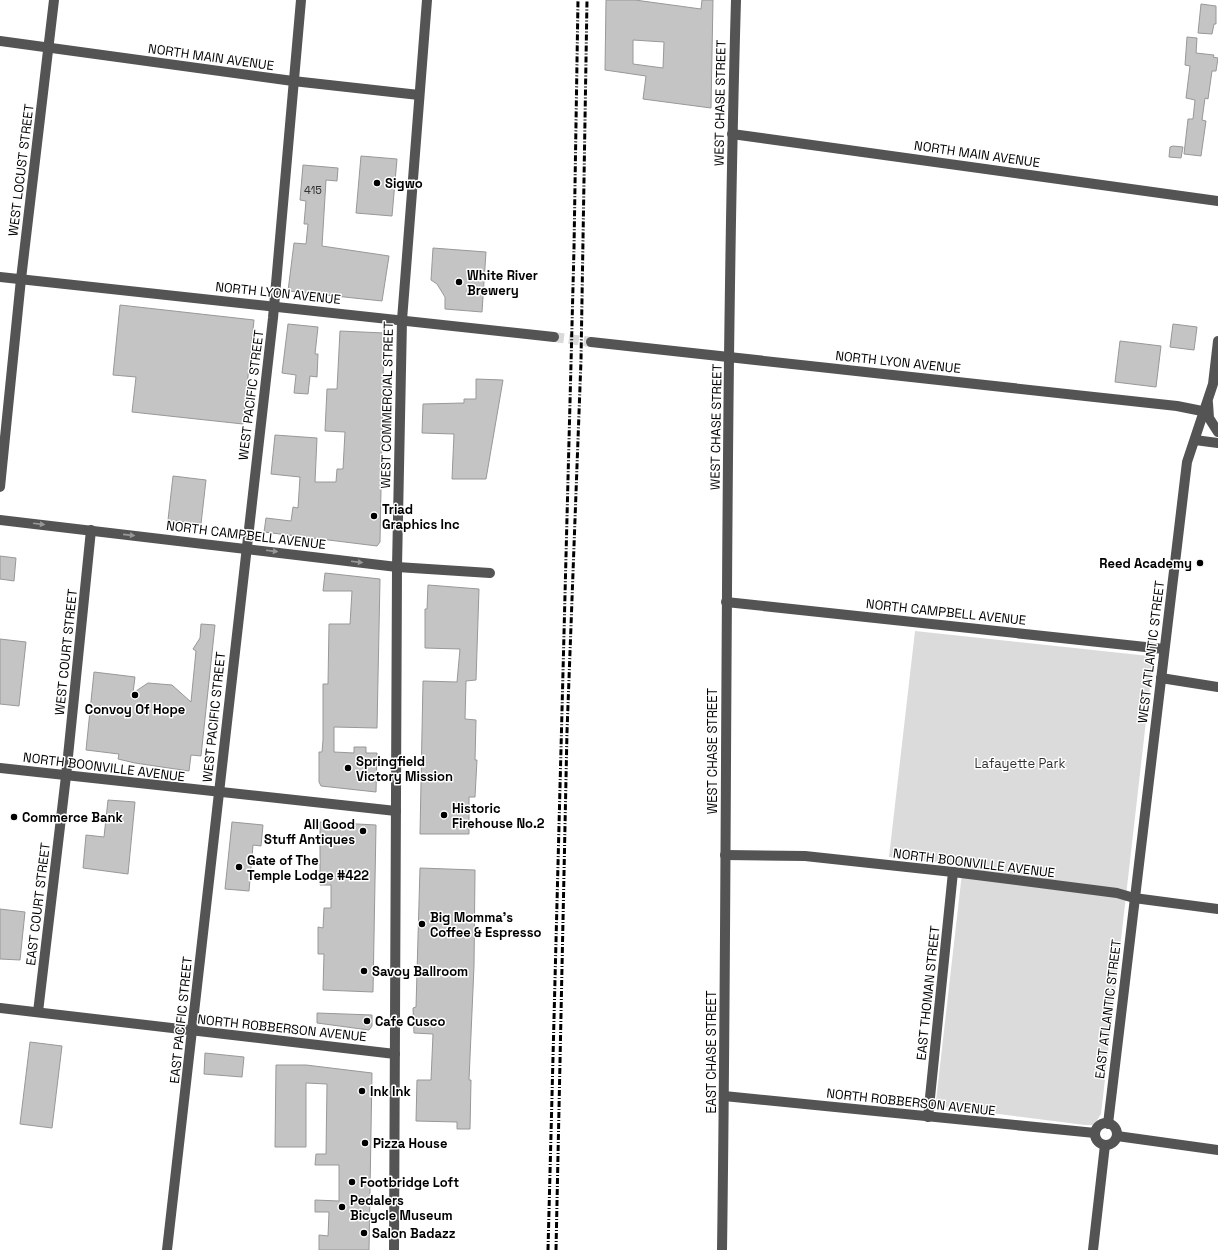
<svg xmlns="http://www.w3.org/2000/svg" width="1218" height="1250" font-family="'Space Grotesk',sans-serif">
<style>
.green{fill:#dbdbdb}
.building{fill:#c4c4c4;stroke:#989898;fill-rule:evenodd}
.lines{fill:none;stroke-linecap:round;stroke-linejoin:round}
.minor-tunnel{stroke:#d9d9d9;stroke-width:10;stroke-dasharray:10 5;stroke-linecap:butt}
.minor{stroke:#545454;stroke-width:10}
.rail{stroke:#000;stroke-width:3;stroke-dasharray:6 2 1 2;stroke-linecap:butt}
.oneway{fill:#989898}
.poi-dot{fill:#000;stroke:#fff;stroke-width:1.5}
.labels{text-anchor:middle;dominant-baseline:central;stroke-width:3;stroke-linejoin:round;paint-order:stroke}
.number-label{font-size:11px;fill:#313131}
.street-label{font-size:13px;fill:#000;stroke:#fff}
.poi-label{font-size:13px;font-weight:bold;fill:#000;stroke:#fff;text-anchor:start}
.park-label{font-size:13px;fill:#323232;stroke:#fff}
</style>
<rect width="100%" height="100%" fill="#fff"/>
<path class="green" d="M915,631L1149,656L1153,660L1101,1114L1094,1125H1085L937,1106L936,1101L962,873L960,866L955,864L889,857Z"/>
<g class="building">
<path d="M606,0H635L701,9L702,0H713L711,108L643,99L646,76L605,70ZM633,40L664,42L663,68L633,64Z"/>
<path d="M1201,4L1216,6V24H1214L1212,34L1198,33Z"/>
<path d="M1187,37L1197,38L1196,53L1214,55L1213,57L1218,58L1216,71H1212L1208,99L1205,98L1202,120L1206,121L1201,156L1184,154L1188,119H1193L1195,100L1186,98L1190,66L1185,65Z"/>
<path d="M1173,146L1183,147L1181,158L1169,157L1170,147Z"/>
<path d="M361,156L397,159L392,216L356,213Z"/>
<path d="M303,165L338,168L337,181L326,180L322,246L389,256L382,301L288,291L294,243L306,244L308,224H304L306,201L300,200Z"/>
<path d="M433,248L486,252L482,312L445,309V297L437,284L431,280Z"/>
<path d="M120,305L254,320L243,424L132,412L136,377L113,375Z"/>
<path d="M288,324L318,327L315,354H318L317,377L310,376L308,394L294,393L296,375L282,373Z"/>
<path d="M1173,324L1197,327L1194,350L1170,347Z"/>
<path d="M340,331L384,333L380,542L377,546L264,532L266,518L291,521L293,507L298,508L300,477L271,474L275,435L317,438L315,482H336L337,469H343L345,432L325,431L327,389H337Z"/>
<path d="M1120,341L1161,346L1156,387L1115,382Z"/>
<path d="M476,379L503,380L486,479H452L454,434L422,433L423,404L464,403V399H476Z"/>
<path d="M173,476L206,480L201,524L168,520Z"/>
<path d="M0,556L16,558L14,581L0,579Z"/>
<path d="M325,573L380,579L377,728L334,727V752L354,753V747H366V753H377L376,792L321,786L319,782V752H322L323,740V684H328L329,624H350L352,591H323Z"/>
<path d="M428,585L479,589L476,680L466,681L465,719L476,720L475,760H477L475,797H469V834H420L423,681L457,682L460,649L425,648V609H427Z"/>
<path d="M201,624L215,625L201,756L191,755L189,771L135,763L118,759L119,754L86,750L94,672L135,677L133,693L148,683L172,685L191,702L196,651L193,649L200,638Z"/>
<path d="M0,639L26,642L19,706L0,704Z"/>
<path d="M108,800L135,802L128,874L83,868L86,835L104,837Z"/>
<path d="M232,822L263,825L261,846L253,845L249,891L225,889Z"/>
<path d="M320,822L376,825L373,992L323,990L324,954H318V927L323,928L324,908H331V885H320Z"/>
<path d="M420,868L475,870L474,966L469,1080H471L470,1129H457V1122L416,1121L417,1080H431L433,1034L414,1033L413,1008L416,1007Z"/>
<path d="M0,909L25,912L20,960L0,959Z"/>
<path d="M317,1013L372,1015V1026L369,1030L317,1023Z"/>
<path d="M30,1042L62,1046L52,1128L20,1124Z"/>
<path d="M205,1053L244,1057L242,1077L204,1074Z"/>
<path d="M276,1065H306L372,1073L369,1250H319V1235L328,1236L329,1212H315V1200L339,1201V1165H315L316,1154H326L327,1084L306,1083V1147H275Z"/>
</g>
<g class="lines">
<path class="minor-tunnel" d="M554,337L591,342"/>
<g class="minor">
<path d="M0,41L293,81L419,95"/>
<path d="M732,134L1218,201"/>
<path d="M0,277L554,337"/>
<path d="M591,342L1177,406L1202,411"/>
<path d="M1208,403L1209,418L1218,432"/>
<path d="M1195,440L1218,443"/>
<path d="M0,487L21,279L54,0"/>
<path d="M0,520L397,567L490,573"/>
<path d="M726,602L1164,649"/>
<path d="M1161,678L1218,687"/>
<path d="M0,768L396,811"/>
<path d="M725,855L805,856L953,872L1117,893L1134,898L1218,909"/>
<path d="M0,1008L395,1054"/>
<path d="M38,1012L66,776L91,530"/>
<path d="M724,1096L1095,1133"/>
<path d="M928,1117L953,872"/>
<circle cx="1106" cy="1134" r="11"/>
<path d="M1108,1124L1187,462L1213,384L1218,341"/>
<path d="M1117,1136L1218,1150"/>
<path d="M167,1250L273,318L301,0"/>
<path d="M394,1250L397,567L402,320L427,0"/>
<path d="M722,1250C728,833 724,417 736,0"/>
<path d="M1093,1250L1105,1145"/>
</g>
<g class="rail">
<path d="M548,1250L574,248L578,0"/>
<path d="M556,1250L567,732L581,360L587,0"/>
</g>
</g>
<defs><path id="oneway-solid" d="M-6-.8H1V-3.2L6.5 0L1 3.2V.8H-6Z"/></defs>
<g class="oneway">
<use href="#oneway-solid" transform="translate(39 524) rotate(7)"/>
<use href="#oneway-solid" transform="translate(129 535) rotate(6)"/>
<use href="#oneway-solid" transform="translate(272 551) rotate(7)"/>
<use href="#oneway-solid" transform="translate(357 562) rotate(7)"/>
</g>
<g class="poi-dot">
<circle cx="377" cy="183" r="4"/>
<circle cx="459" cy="282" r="4"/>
<circle cx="374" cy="516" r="4"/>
<circle cx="1200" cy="563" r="4"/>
<circle cx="135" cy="695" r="4"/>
<circle cx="348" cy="768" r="4"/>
<circle cx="444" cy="815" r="4"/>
<circle cx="14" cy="817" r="4"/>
<circle cx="363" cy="831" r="4"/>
<circle cx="239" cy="867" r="4"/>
<circle cx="422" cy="924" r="4"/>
<circle cx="364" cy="971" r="4"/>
<circle cx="367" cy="1021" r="4"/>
<circle cx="362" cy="1091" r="4"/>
<circle cx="365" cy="1143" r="4"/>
<circle cx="352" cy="1182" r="4"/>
<circle cx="342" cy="1207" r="4"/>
<circle cx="364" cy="1233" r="4"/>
</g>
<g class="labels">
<g class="number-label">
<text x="313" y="190">415</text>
</g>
<g class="street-label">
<text transform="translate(211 57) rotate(8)">NORTH MAIN AVENUE</text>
<text transform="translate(720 103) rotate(-89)">WEST CHASE STREET</text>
<text transform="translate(977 154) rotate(8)">NORTH MAIN AVENUE</text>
<text transform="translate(21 170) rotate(-83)">WEST LOCUST STREET</text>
<text transform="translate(278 293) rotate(6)">NORTH LYON AVENUE</text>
<text transform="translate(898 362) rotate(6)">NORTH LYON AVENUE</text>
<text transform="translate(251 395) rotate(-83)">WEST PACIFIC STREET</text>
<text transform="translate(387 405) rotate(-89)">WEST COMMERCIAL STREET</text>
<text transform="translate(716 427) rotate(-89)">WEST CHASE STREET</text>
<text transform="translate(246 535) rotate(7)">NORTH CAMPBELL AVENUE</text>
<text transform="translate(946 612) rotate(6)">NORTH CAMPBELL AVENUE</text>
<text transform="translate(66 652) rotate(-84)">WEST COURT STREET</text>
<text transform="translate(1151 652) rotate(-83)">WEST ATLANTIC STREET</text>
<text transform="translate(214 717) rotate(-84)">WEST PACIFIC STREET</text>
<text transform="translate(712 751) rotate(-90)">WEST CHASE STREET</text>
<text transform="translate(104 767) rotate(7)">NORTH BOONVILLE AVENUE</text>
<text transform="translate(974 863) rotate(7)">NORTH BOONVILLE AVENUE</text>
<text transform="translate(38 904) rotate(-83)">EAST COURT STREET</text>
<text transform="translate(928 993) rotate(-84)">EAST THOMAN STREET</text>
<text transform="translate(1108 1009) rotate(-83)">EAST ATLANTIC STREET</text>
<text transform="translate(181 1020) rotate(-84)">EAST PACIFIC STREET</text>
<text transform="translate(282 1028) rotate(6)">NORTH ROBBERSON AVENUE</text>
<text transform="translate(711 1052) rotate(-90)">EAST CHASE STREET</text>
<text transform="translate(911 1102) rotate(6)">NORTH ROBBERSON AVENUE</text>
</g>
<g class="poi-label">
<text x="385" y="183">Sigwo</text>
<text x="467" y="275">White River<tspan x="467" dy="15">Brewery</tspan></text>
<text x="382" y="509">Triad<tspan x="382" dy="15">Graphics Inc</tspan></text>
<text x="1192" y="563" text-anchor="end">Reed Academy</text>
<text x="135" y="709" text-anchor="middle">Convoy Of Hope</text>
<text x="356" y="761">Springfield<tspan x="356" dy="15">Victory Mission</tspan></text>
<text x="452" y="808">Historic<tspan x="452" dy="15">Firehouse No.2</tspan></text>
<text x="22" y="817">Commerce Bank</text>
<text x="355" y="824" text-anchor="end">All Good<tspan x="355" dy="15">Stuff Antiques</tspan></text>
<text x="247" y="860">Gate of The<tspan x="247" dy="15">Temple Lodge #422</tspan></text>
<text x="430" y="917">Big Momma's<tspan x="430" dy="15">Coffee &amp; Espresso</tspan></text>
<text x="372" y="971">Savoy Ballroom</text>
<text x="375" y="1021">Cafe Cusco</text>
<text x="370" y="1091">Ink Ink</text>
<text x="373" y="1143">Pizza House</text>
<text x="360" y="1182">Footbridge Loft</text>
<text x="350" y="1200">Pedalers<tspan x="350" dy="15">Bicycle Museum</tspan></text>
<text x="372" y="1233">Salon Badazz</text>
</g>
<g class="park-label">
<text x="1020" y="763">Lafayette Park</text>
</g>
</g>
</svg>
